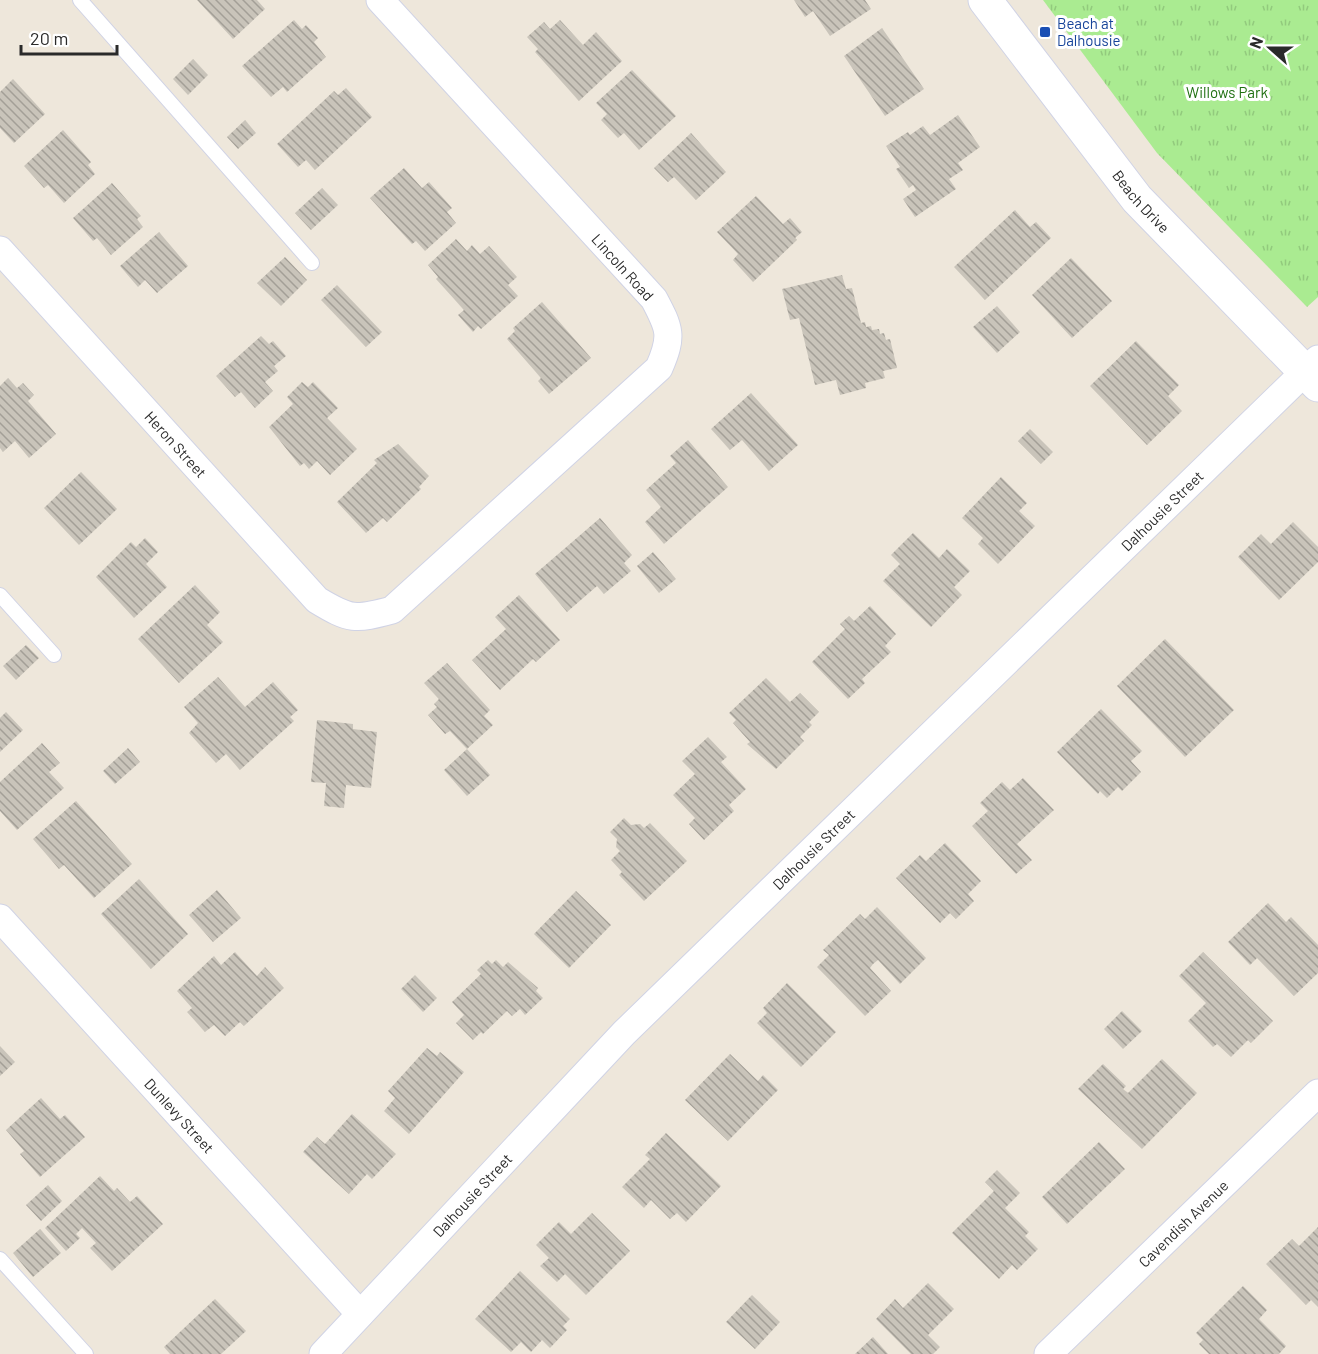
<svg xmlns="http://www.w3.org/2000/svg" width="1318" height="1354" font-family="Barlow,sans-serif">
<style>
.park{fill:url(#park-tufts)}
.building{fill:url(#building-back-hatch)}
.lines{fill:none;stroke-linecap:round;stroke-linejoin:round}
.lane-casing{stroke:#d0d3e5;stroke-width:16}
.street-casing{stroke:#d0d3e5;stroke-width:29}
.secondary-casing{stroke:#d0d3e5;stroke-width:35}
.lane{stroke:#fff;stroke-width:14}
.street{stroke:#fff;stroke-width:27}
.secondary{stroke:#fff;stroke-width:33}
.transit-dot{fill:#1a4fb4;stroke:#fff;stroke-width:2}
.labels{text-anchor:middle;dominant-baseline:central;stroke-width:6;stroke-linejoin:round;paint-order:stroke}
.transit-label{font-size:15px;fill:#164399;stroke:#fff;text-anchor:start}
.park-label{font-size:15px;fill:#207012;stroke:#fff}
.street-label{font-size:15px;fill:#2a2a2a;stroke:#fff}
</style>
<defs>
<pattern id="park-tufts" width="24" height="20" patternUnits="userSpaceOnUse" patternTransform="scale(1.5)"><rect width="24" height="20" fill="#aaeb91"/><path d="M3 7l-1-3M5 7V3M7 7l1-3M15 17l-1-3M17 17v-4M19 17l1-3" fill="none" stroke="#92ca7d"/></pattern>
<pattern id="building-back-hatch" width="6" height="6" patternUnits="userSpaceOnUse" patternTransform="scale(1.5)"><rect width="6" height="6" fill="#c9c4ba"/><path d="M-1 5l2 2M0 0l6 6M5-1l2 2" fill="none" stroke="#a39f97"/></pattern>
</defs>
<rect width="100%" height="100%" fill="#eee7db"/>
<path class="park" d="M1043,0H1318V297L1307,307L1157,153Z"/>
<g class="building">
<path d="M197,0H257L265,9L233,39Z"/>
<path d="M794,0H865L871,9L830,36L813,11L805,17Z"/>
<path d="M294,20L302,29L306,25L318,38L314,42L326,57L287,92L283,87L271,97L242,66Z"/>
<path d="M560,20L583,45L596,32L622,61L579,101L535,52L538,49L527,37L544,22L550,29Z"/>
<path d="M882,28L924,89L885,116L844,56Z"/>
<path d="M193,59L208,75L188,95L173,79Z"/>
<path d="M632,70L676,116L639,150L624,133L618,138L601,120L607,114L596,103Z"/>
<path d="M13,79L45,114L14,143L0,128V92Z"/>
<path d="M346,88L372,117L315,170L306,160L298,167L277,144L334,91L338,95Z"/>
<path d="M958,115L980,147L958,163L963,170L949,179L956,189L915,217L903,199L916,190L913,185L909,188L896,169L900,167L886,146L908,132L910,135L923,126L930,135Z"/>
<path d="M245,120L256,133L238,149L227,137Z"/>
<path d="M63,130L91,162L88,165L95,174L64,203L48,185L44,188L24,166Z"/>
<path d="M691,133L726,172L696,200L674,177L668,182L654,168Z"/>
<path d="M404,168L422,188L429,182L452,208L447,212L456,223L425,251L416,241L412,244L370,198Z"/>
<path d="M112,183L141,216L137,219L143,227L111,255L97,238L93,241L73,218Z"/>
<path d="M322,188L338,205L311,230L295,213Z"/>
<path d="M756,196L783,224L790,218L802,232L795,238L797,240L753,282L733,260L738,254L717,232Z"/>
<path d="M1015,210L1030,227L1036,222L1051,238L985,300L954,267Z"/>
<path d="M159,232L188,266L157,293L145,280L138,287L120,266Z"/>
<path d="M456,239L467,251L472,245L480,254L489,246L517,277L508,285L518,296L481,329L478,326L473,332L458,315L464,310L436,279L438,277L428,265Z"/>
<path d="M285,257L307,280L281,306L257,283Z"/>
<path d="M1071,258L1112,301L1072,338L1032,295Z"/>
<path d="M842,275L846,289L852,288L861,323L865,322L866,327L871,326L872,330L879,329L880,334L884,333L886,340L890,339L897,368L883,371L885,378L865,383L866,388L840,395L836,380L815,385L799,318L790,320L782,289Z"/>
<path d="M337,285L382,332L366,347L321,300Z"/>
<path d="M542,302L591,358L549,394L538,381L541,378L507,339L515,331L513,328Z"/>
<path d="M997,306L1020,332L997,353L973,327Z"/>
<path d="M261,336L269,344L273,341L286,356L274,366L278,371L265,382L273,391L255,408L241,392L235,397L216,376Z"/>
<path d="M1136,341L1179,385L1168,396L1182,411L1147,445L1090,386Z"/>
<path d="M8,378L17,388L23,383L34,395L28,401L56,434L29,458L15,441L3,452L0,448V386Z"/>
<path d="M302,382L308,387L313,382L338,408L327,418L357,449L330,475L317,461L309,469L304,463L300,466L269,427L293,404L287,397Z"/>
<path d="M751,393L798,445L769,471L742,440L730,450L711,429Z"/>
<path d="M1030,429L1053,452L1041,464L1018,441Z"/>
<path d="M688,440L728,487L664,544L645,522L661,507L646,490L676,463L670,456Z"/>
<path d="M398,444L429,476L419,487L421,489L387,522L383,518L366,533L337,502L377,463L374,460Z"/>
<path d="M81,472L117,509L79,545L44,508Z"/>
<path d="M1001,477L1027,503L1019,511L1035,526L998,564L978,544L983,538L962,518Z"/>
<path d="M600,518L632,555L624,563L631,571L604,594L597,586L567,612L535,574Z"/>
<path d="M1293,522L1318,547V562L1279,600L1238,557L1261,534L1271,544Z"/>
<path d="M913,533L939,558L947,549L970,571L954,587L962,595L931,627L883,581L900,564L891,555Z"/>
<path d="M145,538L158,552L146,564L167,587L134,618L96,577L131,542L136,547Z"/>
<path d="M653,552L676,579L659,593L637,566Z"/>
<path d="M195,585L220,612L207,625L223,642L179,683L138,639Z"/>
<path d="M519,595L560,640L536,662L533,659L500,690L472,660L506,629L495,617Z"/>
<path d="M870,606L896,634L885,646L891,652L862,679L865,683L848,699L812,662L845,629L840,624L849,616L854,621Z"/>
<path d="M1165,639L1234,710L1185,757L1117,686Z"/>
<path d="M26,645L39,658L16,680L3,666Z"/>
<path d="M447,663L490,710L484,716L493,725L467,749L450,731L445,734L428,715L437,707L434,704L439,699L424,683Z"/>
<path d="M218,677L245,707L273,682L298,710L290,717L294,721L240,770L226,754L216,763L189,733L198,723L184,707Z"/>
<path d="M766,678L790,702L800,693L819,712L809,722L812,725L800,737L804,741L776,769L747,744L750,742L733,723L736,720L729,713Z"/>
<path d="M1101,709L1142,751L1131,761L1141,772L1122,791L1118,787L1107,798L1100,791L1098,794L1057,752Z"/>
<path d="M6,712L23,730L0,752V718Z"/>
<path d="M317,720L353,724V729L377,732L371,788L346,785L344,808L324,806L326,783L311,782Z"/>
<path d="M708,737L727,757L721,762L746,789L729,805L734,811L704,840L689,824L695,818L673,795L695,774L682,761Z"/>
<path d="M42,743L60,763L49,772L64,788L17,830L0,811V782Z"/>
<path d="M128,748L140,762L115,784L103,771Z"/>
<path d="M467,749L490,775L467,796L444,770Z"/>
<path d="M1023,778L1054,810L1017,844L1032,860L1016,874L972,826L988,811L980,803L1002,782L1010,790Z"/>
<path d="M76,801L132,864L94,898L64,865L59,869L33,839Z"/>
<path d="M624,818L631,825L640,824L644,828L650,823L687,861L644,901L619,875L622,872L611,860L620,851L616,847L617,839L610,832Z"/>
<path d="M945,843L981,881L968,894L974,901L956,919L950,913L940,923L896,878L920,855L926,861Z"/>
<path d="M139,879L188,934L151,969L101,914Z"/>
<path d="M217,890L241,918L213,942L189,915Z"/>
<path d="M576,891L611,925L569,968L534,934Z"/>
<path d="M1268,903L1286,922L1291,917L1318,945V973L1294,996L1257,958L1250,965L1228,942Z"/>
<path d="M877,907L926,958L900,984L878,960L873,964L870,968L891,991L865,1016L817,967L829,955L823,950L860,914L865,919Z"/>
<path d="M235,952L257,976L265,967L284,988L244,1026L240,1022L225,1036L214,1025L205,1032L187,1012L192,1008L177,991L214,956L221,965Z"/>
<path d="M1203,952L1273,1021L1251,1043L1248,1040L1231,1057L1217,1044L1213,1047L1188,1021L1206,1003L1179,976Z"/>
<path d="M488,960L492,964L496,960L503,967L508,962L538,988L536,991L543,998L525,1015L520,1009L512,1016L507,1011L483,1034L481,1032L473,1040L456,1023L464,1015L452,1002L481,974L477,970Z"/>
<path d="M415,975L437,998L423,1012L401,989Z"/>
<path d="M787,983L836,1032L801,1067L757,1023L767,1013L763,1008Z"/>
<path d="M1122,1011L1142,1031L1123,1049L1104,1029Z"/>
<path d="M0,1046L15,1062L0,1076Z"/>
<path d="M427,1048L437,1056L440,1052L464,1072L409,1134L384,1111L395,1098L388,1091Z"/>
<path d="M730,1054L758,1081L763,1075L778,1090L728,1141L685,1100Z"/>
<path d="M1162,1059L1197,1093L1142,1149L1078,1089L1103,1064L1126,1086L1123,1089L1128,1093Z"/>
<path d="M41,1098L60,1119L65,1115L85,1137L40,1177L20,1154L24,1151L6,1130Z"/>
<path d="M352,1114L396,1154L372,1179L367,1174L349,1194L303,1152L317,1137L325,1144Z"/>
<path d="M666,1133L721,1186L686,1222L677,1213L670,1219L651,1200L644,1208L622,1187L650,1159L645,1155Z"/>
<path d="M1099,1142L1125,1169L1067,1224L1042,1197Z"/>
<path d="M997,1170L1020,1193L1005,1208L1029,1232L1025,1236L1038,1249L1017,1270L1012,1265L999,1279L952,1233L994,1191L985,1182Z"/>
<path d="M100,1176L114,1191L117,1188L130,1202L137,1196L163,1224L112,1271L90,1248L96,1243L82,1228L76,1234L80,1238L66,1251L45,1228Z"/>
<path d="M48,1185L62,1201L41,1221L26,1205Z"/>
<path d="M592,1213L630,1251L586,1295L565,1274L557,1282L540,1266L549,1258L536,1245L559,1222L571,1234Z"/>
<path d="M1318,1227V1307L1311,1300L1306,1305L1266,1264L1292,1239L1299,1246Z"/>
<path d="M40,1229L61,1253L33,1277L13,1253Z"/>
<path d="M520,1271L570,1319L563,1326L567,1330L550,1348L542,1340L531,1352L521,1342L511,1352L475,1319Z"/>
<path d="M928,1283L954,1309L928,1335L940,1347L933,1354H911L876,1319L895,1299L903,1308Z"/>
<path d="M1243,1286L1267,1310L1259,1319L1286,1346L1279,1354H1209L1199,1344L1203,1340L1196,1333Z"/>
<path d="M752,1295L780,1322L755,1349L726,1322Z"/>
<path d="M215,1299L246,1331L221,1354H170L164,1347Z"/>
<path d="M873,1337L888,1354H855Z"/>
</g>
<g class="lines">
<defs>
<g id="lane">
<path d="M80,0L312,263"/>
<path d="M0,595L54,655"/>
<path d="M0,1259L86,1354"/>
</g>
<g id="street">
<path id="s1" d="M0,250L317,600C350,620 355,620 392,610L659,368C673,336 670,329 654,299L380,0"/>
<path id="s2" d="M0,918L360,1314"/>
<path id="s3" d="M323,1354L624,1033L1318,359"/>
<path id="s4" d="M1048,1354L1318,1093"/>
</g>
<g id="secondary">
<path id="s5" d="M985,0L1137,199L1318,385"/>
</g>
</defs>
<use href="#lane" class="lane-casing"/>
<use href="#street" class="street-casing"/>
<use href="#secondary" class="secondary-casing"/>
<use href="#lane" class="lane"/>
<use href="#street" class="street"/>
<use href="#secondary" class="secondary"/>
</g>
<rect class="transit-dot" x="1039" y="26" width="12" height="12" rx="3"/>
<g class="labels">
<g class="transit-label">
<text x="1057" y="23">Beach at<tspan x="1057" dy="17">Dalhousie</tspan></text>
</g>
<g class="park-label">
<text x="1227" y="92">Willows Park</text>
</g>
<g class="street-label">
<text stroke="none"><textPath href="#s5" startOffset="255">Beach Drive</textPath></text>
<text transform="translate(623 267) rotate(48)">Lincoln Road</text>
<text stroke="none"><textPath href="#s1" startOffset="262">Heron Street</textPath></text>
<text stroke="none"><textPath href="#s3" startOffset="1190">Dalhousie Street</textPath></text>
<text stroke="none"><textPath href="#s3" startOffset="704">Dalhousie Street</textPath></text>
<text stroke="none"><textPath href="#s2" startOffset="267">Dunlevy Street</textPath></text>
<text stroke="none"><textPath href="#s3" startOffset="218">Dalhousie Street</textPath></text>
<text stroke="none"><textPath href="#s4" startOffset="188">Cavendish Avenue</textPath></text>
</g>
</g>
<g transform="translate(1270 48) rotate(291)" stroke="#ffffff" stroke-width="4.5" paint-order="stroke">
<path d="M0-4.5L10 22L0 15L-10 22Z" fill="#2a2a2a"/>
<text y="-9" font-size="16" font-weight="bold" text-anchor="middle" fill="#2a2a2a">N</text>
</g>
<path d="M21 45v9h96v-9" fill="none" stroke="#2a2a2a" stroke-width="3"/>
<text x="30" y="45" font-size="18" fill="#2a2a2a" stroke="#ffffff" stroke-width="4.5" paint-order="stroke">20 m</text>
</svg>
